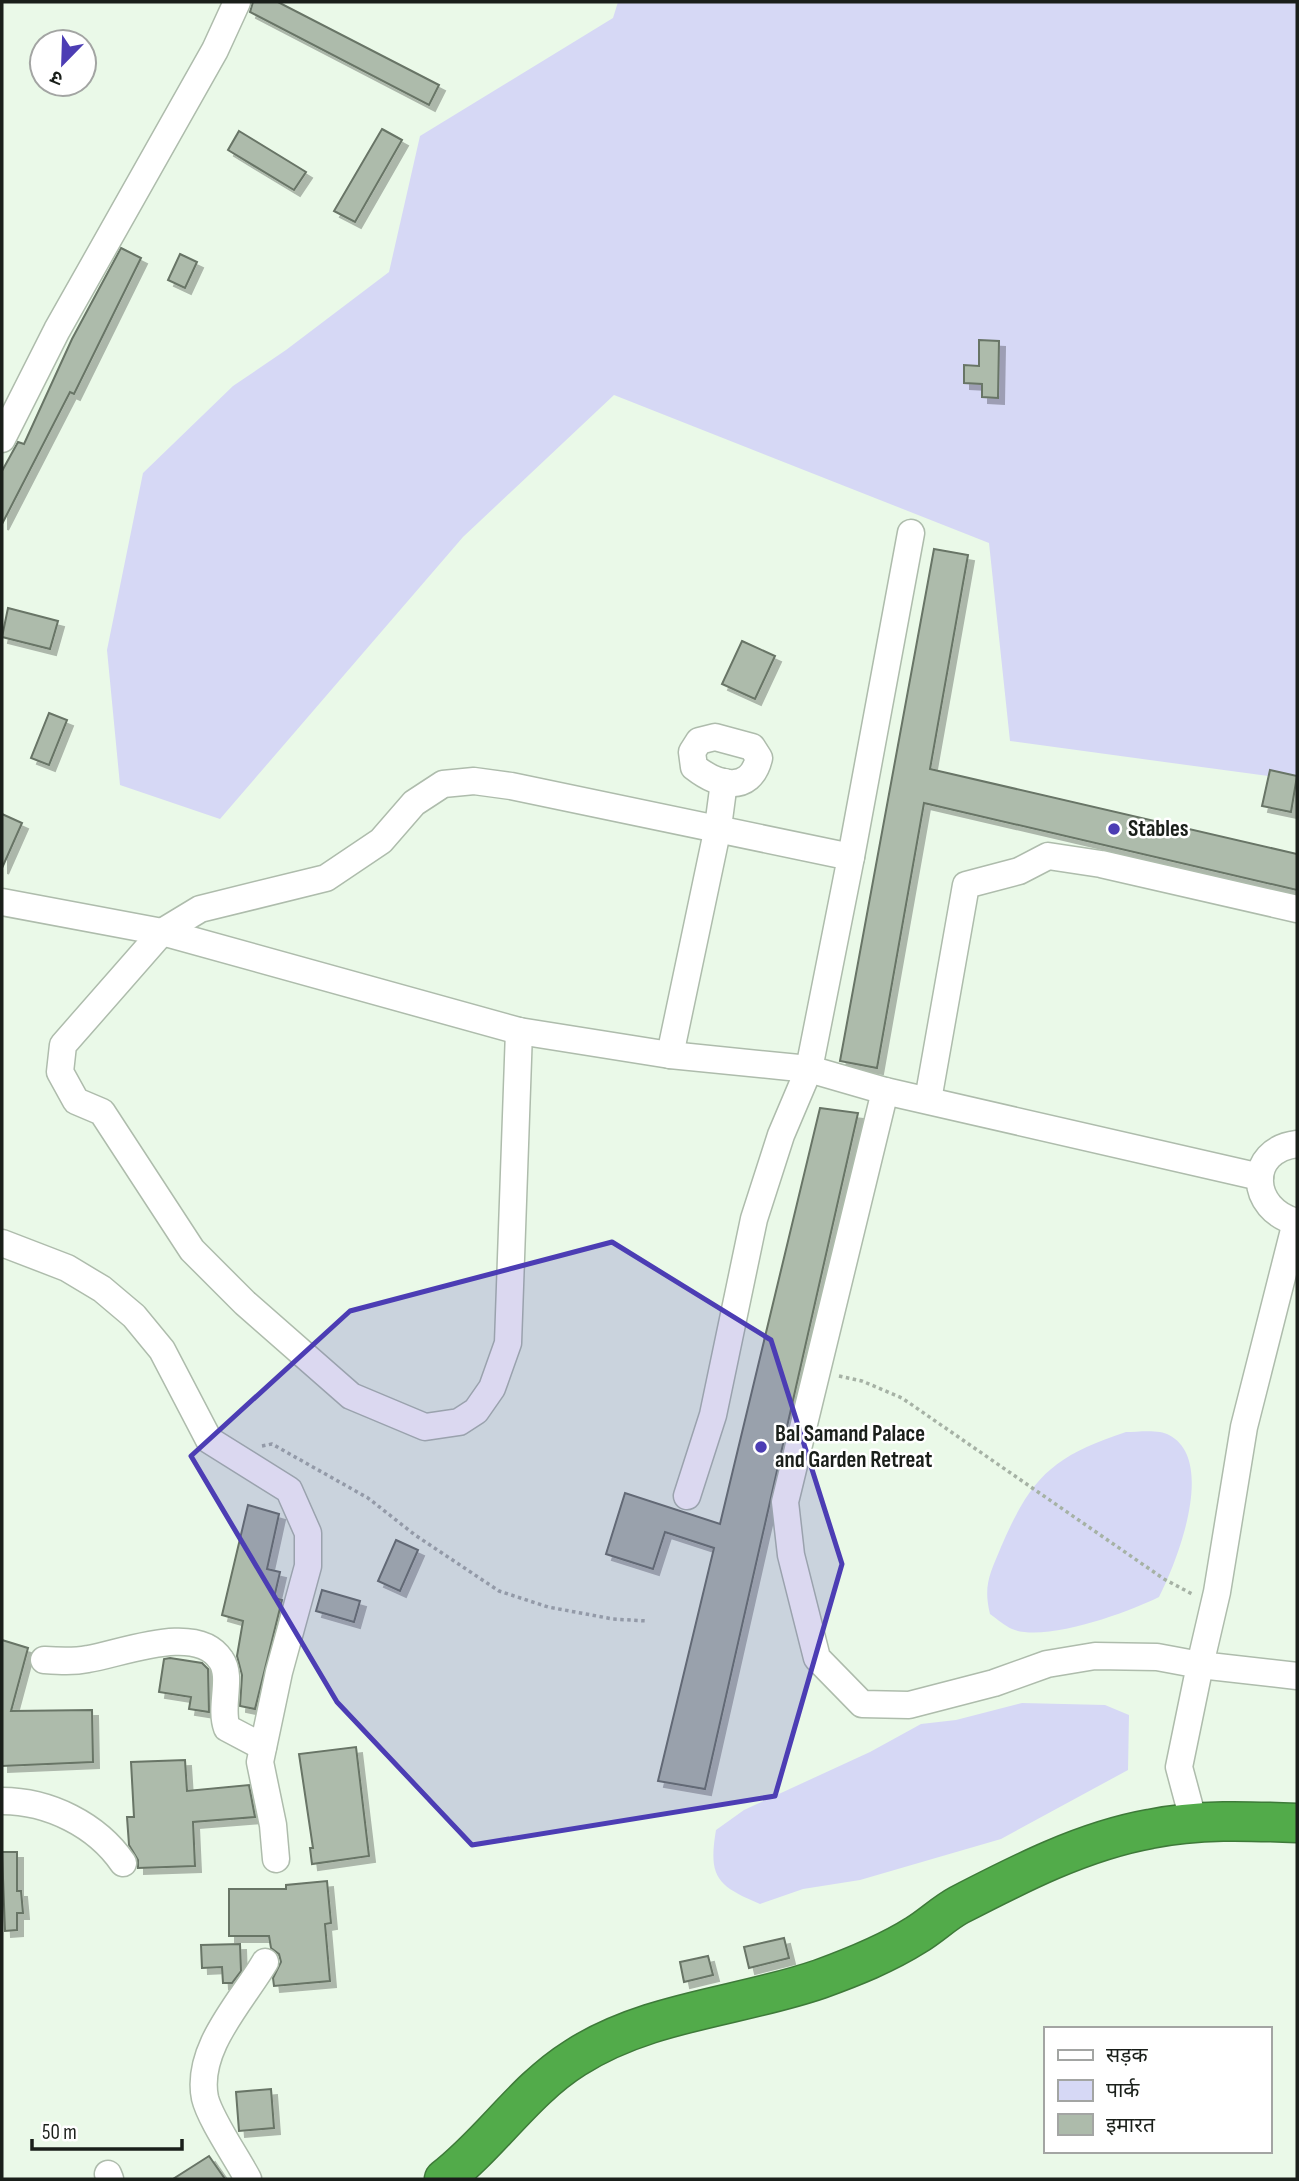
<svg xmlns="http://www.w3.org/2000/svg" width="1299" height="2181" font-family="'Sofia Sans Condensed','Noto Sans Devanagari',sans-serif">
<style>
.green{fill:#d6d8f5}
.building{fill:#adbbab;stroke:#687466;stroke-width:2;filter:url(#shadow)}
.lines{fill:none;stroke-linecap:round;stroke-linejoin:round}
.minor-casing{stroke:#aebcac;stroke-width:29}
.highway-casing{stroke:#3e7a39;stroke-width:41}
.path{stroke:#a6b2a5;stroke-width:3.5;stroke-dasharray:3.5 3.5;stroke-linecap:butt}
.minor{stroke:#fff;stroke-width:26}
.highway{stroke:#52ab4a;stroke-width:38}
.marked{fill:#4c3db4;fill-opacity:0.2;stroke:#4c3db4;stroke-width:5;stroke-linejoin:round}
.poi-dot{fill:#4c3db4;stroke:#fff;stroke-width:2.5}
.labels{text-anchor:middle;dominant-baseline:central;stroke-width:5;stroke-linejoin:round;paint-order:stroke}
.poi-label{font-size:23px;font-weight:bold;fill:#1a1f1a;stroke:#fff;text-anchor:start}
</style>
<defs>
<filter id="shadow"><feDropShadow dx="6" dy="6" stdDeviation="0" flood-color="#0004"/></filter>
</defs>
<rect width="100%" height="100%" fill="#eaf9e8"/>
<g class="green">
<path d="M618,2H1297V780L1010,741L989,543L614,395L463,537L220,819L120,785L107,650L143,473L233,386L286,350L389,272L420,136L613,18Z"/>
<path d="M1126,1432C1138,1432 1159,1429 1169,1435C1217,1460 1177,1562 1159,1597C1129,1612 1045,1643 1012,1629C1005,1626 997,1619 990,1614C983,1585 990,1574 1001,1547C1031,1477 1053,1456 1126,1432Z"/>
<path d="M1022,1703L1105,1705L1129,1715L1128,1770L1001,1839L860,1880L803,1889L760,1904C717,1886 708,1877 716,1830L744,1810L870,1752L921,1724L956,1720Z"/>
</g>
<g class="building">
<path d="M253,2H278L439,85L429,105L250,12Z"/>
<path d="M382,129L402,140L355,222L334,211Z"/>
<path d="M239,131L306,172L294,190L228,150Z"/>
<path d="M121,248L141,258L74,394L70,392L2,524V471L18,442L24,444L72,339Z"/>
<path d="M180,254L197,262L185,288L168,280Z"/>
<path d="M979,340L999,341L998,398L982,397V384L964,383V365L979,366Z"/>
<path d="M934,549L968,555L930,769L1297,854V890L924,803L877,1068L840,1061Z"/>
<path d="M8,608L58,621L50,649L2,637Z"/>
<path d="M742,641L775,656L755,699L722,684Z"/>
<path d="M49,713L67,720L49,765L31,758Z"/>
<path d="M1270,770L1297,776L1291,812L1262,806Z"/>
<path d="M2,814L22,823L2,868Z"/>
<path d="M820,1108L858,1113L705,1789L658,1781L714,1548L665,1532L653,1569L606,1554L625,1493L720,1524Z"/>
<path d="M248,1505L279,1514L267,1569L280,1572L274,1598L282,1600L255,1709L240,1706L242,1675L237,1656L243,1621L222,1615Z"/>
<path d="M396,1540L418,1550L400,1591L378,1581Z"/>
<path d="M322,1590L360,1601L354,1622L316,1611Z"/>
<path d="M2,1640L28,1648L11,1711L92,1710L93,1762L2,1766Z"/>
<path d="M170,1658L202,1663L208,1669L209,1712L189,1709L191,1697L159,1692L164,1659Z"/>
<path d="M356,1747L369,1856L312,1864L310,1848H313L299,1754Z"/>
<path d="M185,1760L187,1791L249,1785L255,1817L193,1822L195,1866L138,1868V1860L129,1845L127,1817H134L131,1762Z"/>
<path d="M2,1852H17V1891H21L23,1913H17V1930L5,1931Z"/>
<path d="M327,1881L331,1923L325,1924L330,1981L274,1986L273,1978L281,1962L279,1954L271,1948L269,1936H229V1889H286V1885Z"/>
<path d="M784,1938L789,1958L749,1968L744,1947Z"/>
<path d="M240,1944L241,1971L232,1983H223L222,1967L202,1968L201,1945Z"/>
<path d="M708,1956L713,1975L684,1982L680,1962Z"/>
<path d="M271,2089L274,2128L239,2131L236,2092Z"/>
<path d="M209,2156L225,2179H173Z"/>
</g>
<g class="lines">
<defs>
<g id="minor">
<path d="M2,439L57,330L215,50L237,2"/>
<path d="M715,737L752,747L759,758C750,795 717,785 694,767L692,752L699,741Z"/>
<path d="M851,857L911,533"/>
<path d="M2,902L162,932L519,1031L670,1055L809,1069L885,1091L1260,1177"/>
<path d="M519,1031L508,1343L492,1388L476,1411L459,1422L425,1427L351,1396L245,1303L192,1250L102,1112L76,1101L60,1072L63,1045L162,932L200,909L326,878L381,841L414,803L443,784L474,781L511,786L851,857L809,1069L781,1135L754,1219L713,1415L687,1496"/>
<path d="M670,1055L718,827L724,782"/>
<path d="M885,1091L785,1502L791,1555L817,1658L862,1704L909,1705L994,1683L1047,1664L1095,1656L1157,1657L1200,1665L1179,1767L1194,1823"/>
<path d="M928,1100L966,885L1019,871L1048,856L1101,864L1297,909"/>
<path d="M1297,1144C1246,1150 1249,1210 1297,1222"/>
<path d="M1296,1222L1244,1427L1217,1592L1200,1665L1297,1676"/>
<path d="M2,1243L67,1268L102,1289L134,1316L162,1350L209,1440L289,1490L308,1533V1566L279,1672L260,1762L273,1825L276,1859"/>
<path d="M44,1660C59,1661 73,1662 88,1659C121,1654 197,1622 221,1660C233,1677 219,1707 227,1728L263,1747"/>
<path d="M2,1801C49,1801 97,1825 123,1863"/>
<path d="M108,2174L110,2179"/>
<path d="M248,2179C237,2158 210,2119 205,2098C195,2049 242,2001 265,1962"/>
</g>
<path id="highway" d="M444,2179C491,2143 524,2090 575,2058C648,2011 739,2007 820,1979C853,1967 886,1954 916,1935C931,1926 944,1913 959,1905C1019,1874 1083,1841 1150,1829C1198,1819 1248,1821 1297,1823"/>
</defs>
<use href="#minor" class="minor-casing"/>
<use href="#highway" class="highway-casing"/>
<g class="path">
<path d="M839,1376L862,1381L902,1398L1164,1579L1194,1595"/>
<path d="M262,1446L272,1444L368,1498L415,1535L499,1591L548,1607L613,1619L647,1621"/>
</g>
<use href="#minor" class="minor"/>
<use href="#highway" class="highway"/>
</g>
<path class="marked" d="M612,1242L771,1340L842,1564L775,1796L472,1845L337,1702L191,1456L350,1311Z"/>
<g class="poi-dot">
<circle cx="1114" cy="829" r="7"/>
<circle cx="761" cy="1447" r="7"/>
</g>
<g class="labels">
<g class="poi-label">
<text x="1128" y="829">Stables</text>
<text x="775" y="1434">Bal Samand Palace<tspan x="775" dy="26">and Garden Retreat</tspan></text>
</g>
</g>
<rect width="1299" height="2181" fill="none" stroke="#1a1f1a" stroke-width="7"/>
<rect x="1044" y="2027" width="228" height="126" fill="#ffffff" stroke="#a3a5a3" stroke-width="2"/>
<rect x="1058" y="2050" width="35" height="10" fill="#ffffff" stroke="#a3a5a3" stroke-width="2"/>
<text x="1106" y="2062" font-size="21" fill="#1a1f1a">सड़क</text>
<rect x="1058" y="2080" width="35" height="21" fill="#d6d8f5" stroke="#a3a5a3" stroke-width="2"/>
<text x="1106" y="2097" font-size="21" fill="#1a1f1a">पार्क</text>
<rect x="1058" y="2114" width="35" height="21" fill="#adbbab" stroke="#a3a5a3" stroke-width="2"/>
<text x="1106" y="2132" font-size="21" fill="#1a1f1a">इमारत</text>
<g transform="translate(63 63) rotate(203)"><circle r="33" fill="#ffffff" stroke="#a3a5a3" stroke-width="2"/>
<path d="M0-5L12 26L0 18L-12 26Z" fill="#4c3db4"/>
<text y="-10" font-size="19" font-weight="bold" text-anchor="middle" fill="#1a1f1a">उ</text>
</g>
<path d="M32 2139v10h150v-10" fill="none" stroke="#1a1f1a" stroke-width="3.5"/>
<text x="42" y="2139" font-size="21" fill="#1a1f1a" stroke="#ffffff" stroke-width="5" paint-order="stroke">50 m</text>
</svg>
